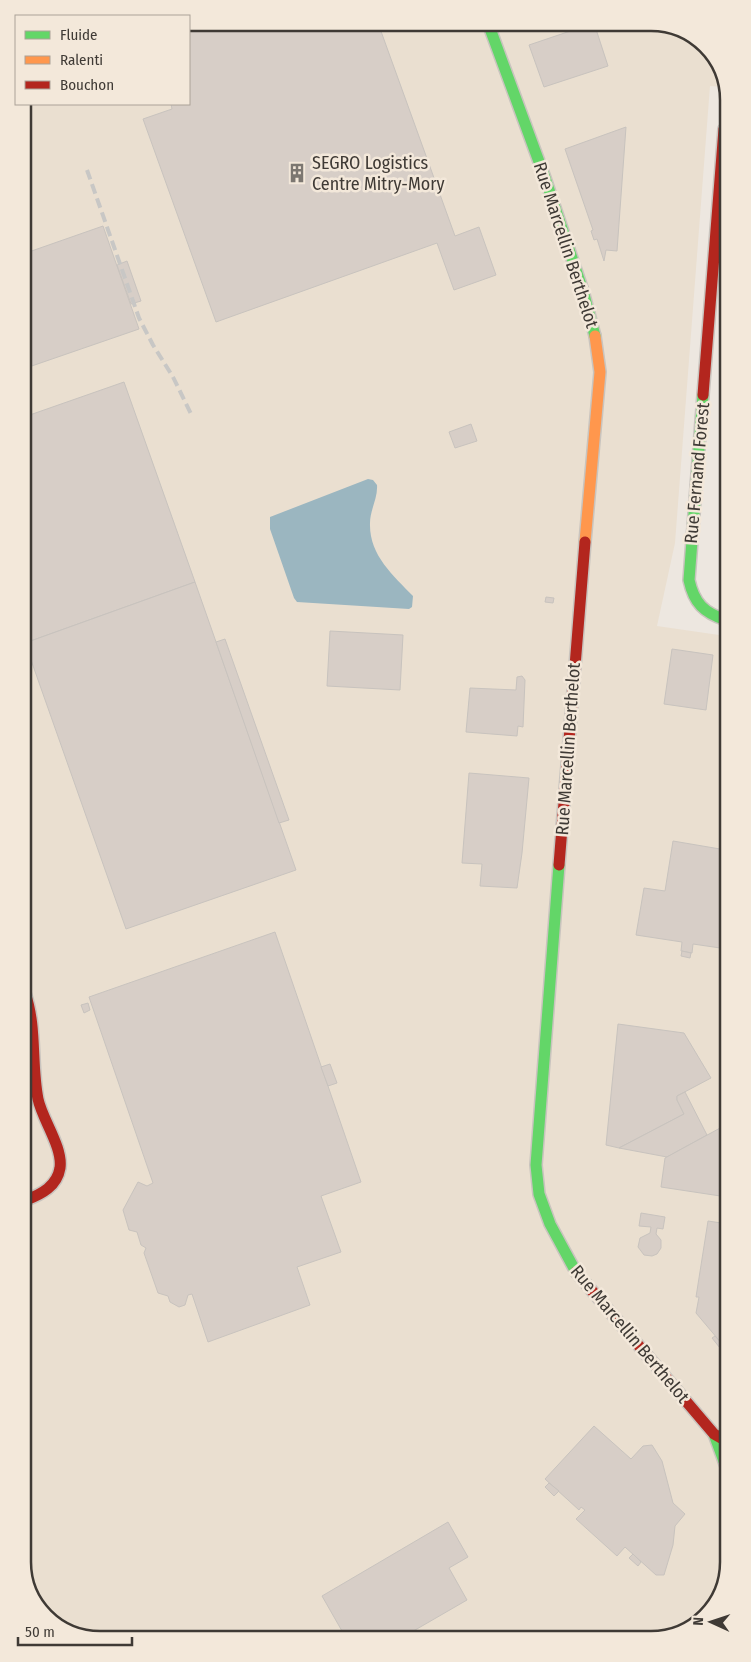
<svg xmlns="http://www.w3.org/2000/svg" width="751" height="1662" font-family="'Fira Sans Condensed',sans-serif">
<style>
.built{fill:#eadfd0}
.water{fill:#9bb6c0}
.building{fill:#d7cec7;stroke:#c8c3be}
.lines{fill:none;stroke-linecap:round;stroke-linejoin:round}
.fast-casing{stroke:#c9c4be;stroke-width:14}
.slow-casing{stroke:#c9c4be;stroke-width:14}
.jam-casing{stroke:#c9c4be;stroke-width:14}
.fast{stroke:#63d668;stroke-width:11}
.slow{stroke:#ff974d;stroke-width:11}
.jam{stroke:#b3261e;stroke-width:11}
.rail{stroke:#c8c7c5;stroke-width:4;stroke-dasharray:10 5;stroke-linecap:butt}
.labels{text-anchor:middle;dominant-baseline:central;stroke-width:5;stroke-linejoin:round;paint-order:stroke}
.poi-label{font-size:18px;fill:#3f3a35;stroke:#f3e8da;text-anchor:start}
.street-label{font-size:18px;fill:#3f3a35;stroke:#f3e8da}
.rim{fill:none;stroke:#3f3a35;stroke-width:2.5}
</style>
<rect width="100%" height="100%" fill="#ede7e0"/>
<path class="built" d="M189,23H656L698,39L724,75V87L710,86L675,543L657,626L726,636L728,1482L721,1485L726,1570L715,1605L676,1635L95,1639L53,1623L27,1587L23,104H189Z"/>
<path class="water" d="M368,479L373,480L377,485C378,498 370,510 370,523C369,555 393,575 413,596L412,607L409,609L297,602L294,598L270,529V517Z"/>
<g class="building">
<path d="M189,23H378L455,236L479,227L496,275L454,290L437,243L216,322L143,119L172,109L171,104H189Z"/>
<path d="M594,23L608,66L544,87L529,45Z"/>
<path d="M626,127L617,251L606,250L604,261L597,239L594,240L591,231L593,230L565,149Z"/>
<path d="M103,226L139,329L23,369V254Z"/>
<path d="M127,261L141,301L131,304L117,265Z"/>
<path d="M124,382L195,582L25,643L24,417Z"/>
<path d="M471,424L477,441L455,448L449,432Z"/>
<path d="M195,582L296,870L126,929L25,643Z"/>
<path d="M546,597L554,598L553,603L545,602Z"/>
<path d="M330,631L403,635L400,690L327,686Z"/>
<path d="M225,639L289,820L279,823L216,642Z"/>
<path d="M672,649L713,655L706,710L664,704Z"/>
<path d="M522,676L525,680L523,727L518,726L517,736L466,732L470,688L516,690L517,677Z"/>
<path d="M469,773L529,778L522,853L517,888L480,886L482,864L462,863Z"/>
<path d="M673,841L726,850L727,949L693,944L692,953L681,951L682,942L636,935L644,888L665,891Z"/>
<path d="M275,932L361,1182L321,1196L341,1252L297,1267L310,1305L208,1342L192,1294L188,1295L185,1305L179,1307L170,1302L168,1296L158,1293L144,1253L146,1248L141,1245L137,1232L129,1230L123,1210L138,1182L147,1186L153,1183L89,997Z"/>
<path d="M682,951L691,953L690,958L681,956Z"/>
<path d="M88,1003L90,1010L84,1013L81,1005Z"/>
<path d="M618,1024L684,1033L711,1078L677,1096V1100L684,1114L619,1148L606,1145Z"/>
<path d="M330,1064L337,1083L328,1086L321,1067Z"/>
<path d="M685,1092L707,1135L667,1157L619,1148L684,1114L677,1100V1096Z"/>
<path d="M727,1126V1197L661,1187L665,1158L722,1127Z"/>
<path d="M641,1213L665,1217L663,1229L657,1228L656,1234L661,1240V1248L657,1254L652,1256L644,1255L638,1247L640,1238L650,1233L651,1227L639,1226Z"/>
<path d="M708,1221L728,1224V1351L696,1313L699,1297H696Z"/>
<path d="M715,1336L728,1351V1358L712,1338Z"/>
<path d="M594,1426L631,1459L643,1446L652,1445L662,1461L673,1503L685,1514L675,1526L673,1545L664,1575H656L625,1547L617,1556L576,1519L585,1510L581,1507L579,1510L545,1479Z"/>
<path d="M549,1483L559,1491L554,1496L545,1487Z"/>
<path d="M448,1522L468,1557L449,1568L467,1600L403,1637L346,1638L322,1596Z"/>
<path d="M633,1554L641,1562L638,1566L629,1558Z"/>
</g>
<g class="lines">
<defs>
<g id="fast">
<path d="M488,23L545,178L583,291L595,336"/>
<path d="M703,395L689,580C694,603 704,613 726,620"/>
<path d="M559,865L536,1165L539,1194L550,1224L576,1272"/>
<path d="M714,1434L728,1472"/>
</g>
<path id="slow" d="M585,542L600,372L595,336"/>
<g id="jam">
<path d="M703,395L724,129"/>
<path d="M559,865L585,542"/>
<path d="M25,993C37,1027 31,1064 38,1099C42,1119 63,1147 60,1168C57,1186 42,1194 26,1200"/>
<path d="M576,1272L714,1434L728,1442"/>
</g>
</defs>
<use href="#fast" class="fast-casing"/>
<use href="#slow" class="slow-casing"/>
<use href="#jam" class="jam-casing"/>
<use href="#fast" class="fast"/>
<use href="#slow" class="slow"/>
<use href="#jam" class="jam"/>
<path class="rail" d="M87,170L139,318L153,345L173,377L191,414"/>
</g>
<defs>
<symbol id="building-bare" viewBox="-9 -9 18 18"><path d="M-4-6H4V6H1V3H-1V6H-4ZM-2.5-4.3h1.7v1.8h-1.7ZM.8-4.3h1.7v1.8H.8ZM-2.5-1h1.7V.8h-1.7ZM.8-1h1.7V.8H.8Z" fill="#7c7771" stroke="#f3e8da" stroke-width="2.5" paint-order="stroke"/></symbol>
</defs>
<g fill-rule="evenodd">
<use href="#building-bare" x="283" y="159" width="28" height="28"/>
</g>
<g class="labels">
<g class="poi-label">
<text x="312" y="163">SEGRO Logistics<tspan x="312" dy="21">Centre Mitry-Mory</tspan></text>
</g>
<g class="street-label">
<text transform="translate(566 245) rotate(72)">Rue Marcellin Berthelot</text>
<text transform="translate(697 473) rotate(-85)">Rue Fernand Forest</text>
<text transform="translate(568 749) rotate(-86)">Rue Marcellin Berthelot</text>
<text transform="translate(630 1334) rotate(50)">Rue Marcellin Berthelot</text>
</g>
</g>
<path d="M0 0H751V1662H0ZM100 31H651A69 69 0 0 1 720 100V1562A69 69 0 0 1 651 1631H100A69 69 0 0 1 31 1562V100A69 69 0 0 1 100 31Z" fill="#f3e8da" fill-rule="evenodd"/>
<path class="rim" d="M100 31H651A69 69 0 0 1 720 100V1562A69 69 0 0 1 651 1631H100A69 69 0 0 1 31 1562V100A69 69 0 0 1 100 31Z"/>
<rect x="15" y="15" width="175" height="90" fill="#f3e8da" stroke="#aba298"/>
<rect x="25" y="31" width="25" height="8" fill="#63d668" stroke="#aba298"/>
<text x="60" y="40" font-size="15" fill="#3f3a35">Fluide</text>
<rect x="25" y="56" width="25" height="8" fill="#ff974d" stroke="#aba298"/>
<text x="60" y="65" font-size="15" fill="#3f3a35">Ralenti</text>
<rect x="25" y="81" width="25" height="8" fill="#b3261e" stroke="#aba298"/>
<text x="60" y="90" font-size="15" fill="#3f3a35">Bouchon</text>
<g transform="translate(711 1622) rotate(273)" stroke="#f3e8da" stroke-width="4" paint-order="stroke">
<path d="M0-4L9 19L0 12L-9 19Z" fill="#3f3a35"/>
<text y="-8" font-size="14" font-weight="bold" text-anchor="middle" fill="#3f3a35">N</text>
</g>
<path d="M18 1637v8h114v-8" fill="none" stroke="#3f3a35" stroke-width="2.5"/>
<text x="25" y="1637" font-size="15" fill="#3f3a35" stroke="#f3e8da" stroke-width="4" paint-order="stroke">50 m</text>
</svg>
